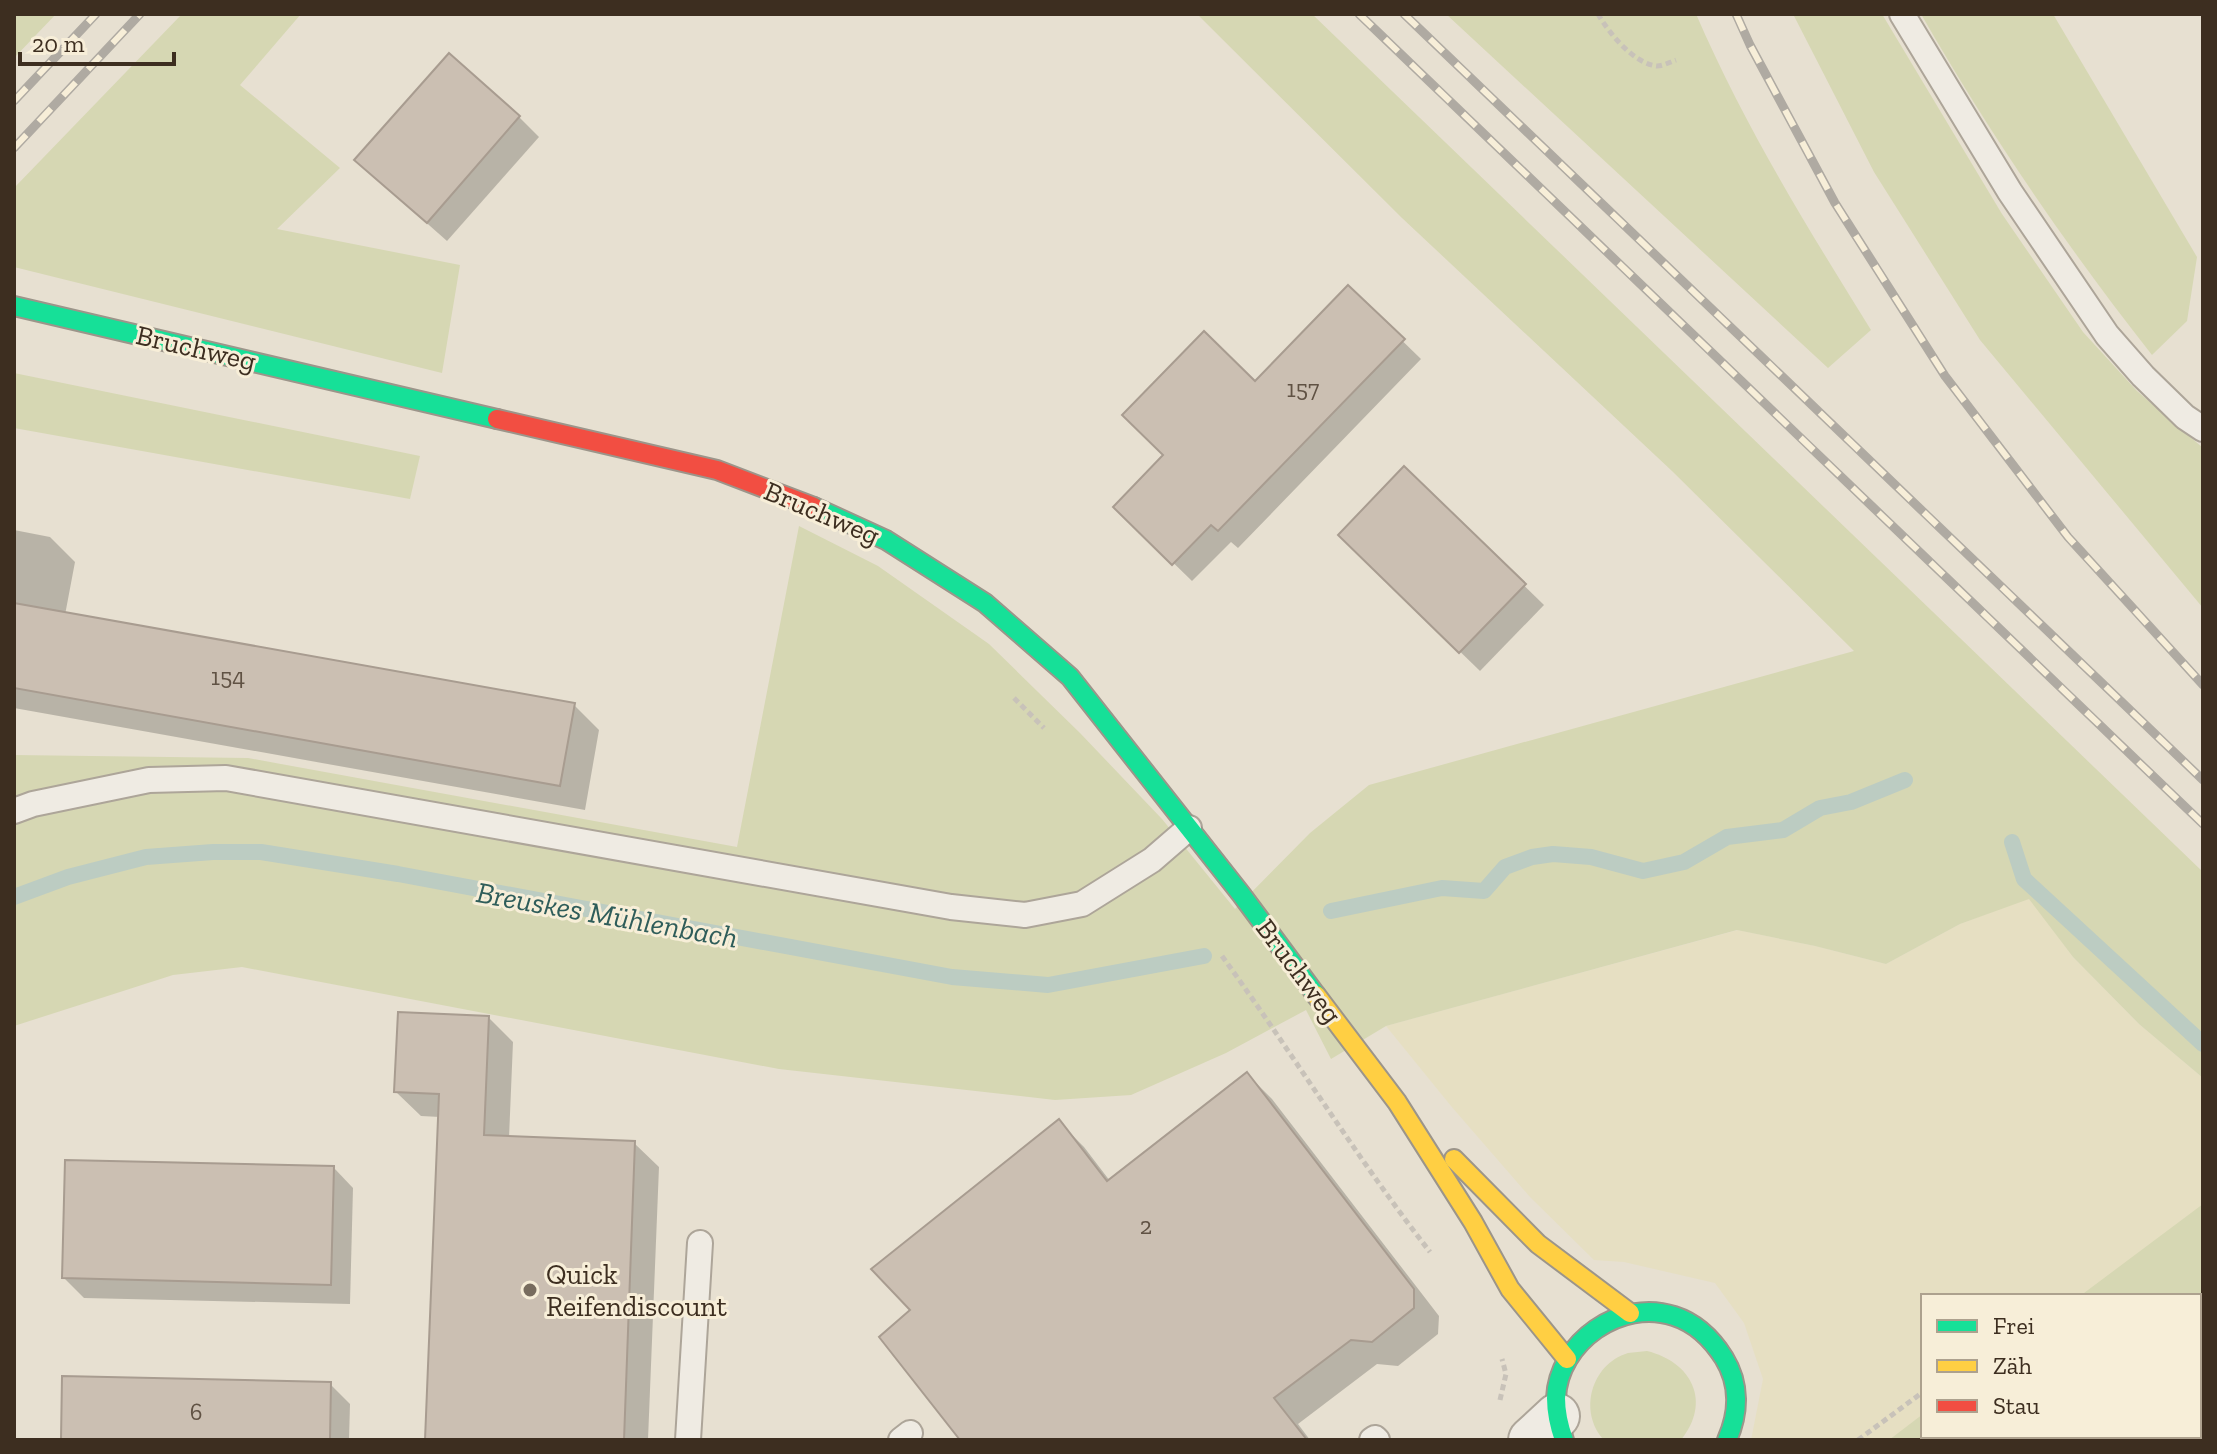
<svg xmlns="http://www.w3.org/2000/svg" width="2217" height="1454" font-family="'Zilla Slab',serif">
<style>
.farmland{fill:#e6dfc2;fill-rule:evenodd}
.green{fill:#d6d7b3}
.shadow{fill:#0003}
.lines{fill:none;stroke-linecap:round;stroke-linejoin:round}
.stream{stroke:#bcccc2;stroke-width:16}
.building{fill:#cbbfb2;stroke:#a89c90;stroke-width:2}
.lane-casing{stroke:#ada599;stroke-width:28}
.street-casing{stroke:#ada599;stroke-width:48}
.fast-casing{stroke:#9c958a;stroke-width:22}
.slow-casing{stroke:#9c958a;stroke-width:22}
.jam-casing{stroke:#9c958a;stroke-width:22}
.path{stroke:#c8c2b9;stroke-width:5;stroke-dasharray:6 4;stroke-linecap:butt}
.lane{stroke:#efebe3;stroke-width:24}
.street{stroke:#efebe3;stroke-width:44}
.fast{stroke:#16e098;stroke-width:18}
.slow{stroke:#ffcf43;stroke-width:18}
.jam{stroke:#f24e42;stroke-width:18}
.rail-casing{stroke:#afaaa2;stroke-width:9}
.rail{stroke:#f7eed8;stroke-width:6;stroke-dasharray:18;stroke-linecap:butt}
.poi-dot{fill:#786c5e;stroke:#f7eed8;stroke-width:3}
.labels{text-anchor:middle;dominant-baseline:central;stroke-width:6;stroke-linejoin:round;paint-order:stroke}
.number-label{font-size:24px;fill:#605244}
.street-label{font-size:28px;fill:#3d2e20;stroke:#f7eed8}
.poi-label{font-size:28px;fill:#3d2e20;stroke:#f7eed8;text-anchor:start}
.water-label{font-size:30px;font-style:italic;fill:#2f5d5a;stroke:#f7eed8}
</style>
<rect width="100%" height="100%" fill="#e7e0d1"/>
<path class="farmland" d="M2029,898L2073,957L2139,1024L2203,1078V1440H1751L1763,1379L1744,1323L1715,1283L1624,1262L1594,1260L1530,1197L1451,1106L1386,1026L1738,930L1815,946L1886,964L1960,924ZM1923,1296H2199V1436H1923Z"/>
<g class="green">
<path d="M14,14H56L14,58Z"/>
<path d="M182,14H301L240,85L340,168L277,229L460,265L442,373L14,267V188Z"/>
<path d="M1197,14H1312L2203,872V1078L2139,1024L2073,957L2029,899L1960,924L1886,964L1815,946L1737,930L1386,1026L1331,1059L1306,1010L1226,1053L1131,1095L1055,1100L779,1069L242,967L173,975L14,1026V755L248,758L737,847L799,526L878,566L989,644L1080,733L1162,819L1235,909L1310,833L1369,785L1854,651L1672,471L1402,218Z"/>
<path d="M1446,14H1696C1744,125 1807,227 1871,330L1828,368Z"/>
<path d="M1793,14H1882L2002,214L2083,332L2137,391L2203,448V608L1980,340L1874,172Z"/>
<path d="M1921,14H2053L2197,257L2187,321L2152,355C2067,247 1989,133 1921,14Z"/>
<path d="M14,373L420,456L410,499L14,428Z"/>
<path d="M2203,1204V1440H1889L1923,1414V1436H2199V1296H2080Z"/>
<path d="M1647,1351C1692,1362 1712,1402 1681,1440H1604C1578,1412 1591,1364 1628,1353C1634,1352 1641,1352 1647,1351Z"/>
</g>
<g class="shadow">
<path d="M519,117L539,137L447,241L377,179Z"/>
<path d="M1348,288L1421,359L1238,548L1231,542L1192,581L1116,507L1255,384Z"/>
<path d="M1404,469L1544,605L1480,671L1340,535Z"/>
<path d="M14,530L50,537L75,562L65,615L574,705L599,730L585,810L14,708Z"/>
<path d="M489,1018L513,1042L509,1138L634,1143L659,1167L648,1440H427L440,1117L421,1116L396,1092Z"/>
<path d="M1247,1074L1272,1099L1439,1316L1438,1334L1398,1366L1377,1364L1298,1424L1310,1440H963L913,1311L1059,1122L1084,1147L1110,1181Z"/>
<path d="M334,1168L353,1188L350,1304L84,1298L64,1278Z"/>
<path d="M330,1384L350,1404L349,1440H63Z"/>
</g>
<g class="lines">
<g class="stream">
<path d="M2012,842L2024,879L2203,1044"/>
<path d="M14,897L68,877L146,857L213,852H261L398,874L952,977L1048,985L1204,956"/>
<path d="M1331,911L1442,888L1484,891L1505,867L1532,857L1553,854L1591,857L1643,871L1684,862L1727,837L1783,830L1820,808L1851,802L1905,780"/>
</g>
</g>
<g class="building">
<path d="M449,53L520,116L427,223L354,160Z"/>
<path d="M1348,285L1405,339L1218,531L1211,525L1172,565L1113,507L1163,455L1122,415L1204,331L1255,381Z"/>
<path d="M1404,466L1526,584L1459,653L1338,535Z"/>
<path d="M14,603L575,703L560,786L14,688Z"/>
<path d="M398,1012L489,1016L484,1135L635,1141L624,1440H425L439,1094L394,1092Z"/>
<path d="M1247,1072L1414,1289V1308L1372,1342L1351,1340L1274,1398L1307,1440H960L879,1337L910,1310L871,1269L1059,1119L1107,1181Z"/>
<path d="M65,1160L334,1166L331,1285L62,1278Z"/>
<path d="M62,1376L331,1382L330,1440H61Z"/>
</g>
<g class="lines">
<defs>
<g id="lane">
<path d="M1902,14L2010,192L2107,335L2143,376L2185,417L2203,429"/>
<path d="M14,811L33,804L149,780L226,778L951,907L1025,915L1082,904L1152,860L1189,828"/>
<path d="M688,1440L700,1243"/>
<path d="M901,1440L910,1433"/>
<path d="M1372,1440L1375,1438L1377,1440"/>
</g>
<path id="street" d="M1531,1440L1557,1416"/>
<g id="fast">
<path d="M14,306L497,419"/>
<path d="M814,507L886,540L985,603L1070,677L1241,894L1316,995"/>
<path d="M1564,1440C1559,1426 1556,1413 1556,1398C1558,1342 1621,1298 1674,1316C1696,1323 1712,1339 1724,1358C1740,1384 1739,1413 1727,1440"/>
</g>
<g id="slow">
<path d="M1316,995L1397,1102L1473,1222L1510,1289L1567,1359"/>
<path d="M1454,1159L1538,1244L1630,1313"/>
</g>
<path id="jam" d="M497,419L717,470L814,507"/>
</defs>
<use href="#lane" class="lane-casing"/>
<use href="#street" class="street-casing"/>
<use href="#fast" class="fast-casing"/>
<use href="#slow" class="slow-casing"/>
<use href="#jam" class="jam-casing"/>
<g class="path">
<path d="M1598,14C1608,32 1634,64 1657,66C1663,66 1670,62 1676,60"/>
<path d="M1014,698L1044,728"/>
<path d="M1222,956C1293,1054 1356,1157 1430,1252"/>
<path d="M1500,1400L1506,1374L1502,1359"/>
<path d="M1858,1440L1923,1392"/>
</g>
<use href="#lane" class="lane"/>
<use href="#street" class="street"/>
<use href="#fast" class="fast"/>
<use href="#slow" class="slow"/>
<use href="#jam" class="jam"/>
<defs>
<g id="rail">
<path d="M1359,14L2203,824"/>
<path d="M1404,14L2203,780"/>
<path d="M1736,14L1750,45L1835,203L1945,376L2068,537L2203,685"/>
<path d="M14,101L96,14"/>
<path d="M14,148L140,14"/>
</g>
</defs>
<use href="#rail" class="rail-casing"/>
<use href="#rail" class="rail"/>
</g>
<circle class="poi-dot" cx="530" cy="1290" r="8"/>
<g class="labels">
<g class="number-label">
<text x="1303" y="388">157</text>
<text x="228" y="676">154</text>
<text x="1146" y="1225">2</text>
<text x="196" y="1411">6</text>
</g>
<g class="street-label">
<text transform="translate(196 348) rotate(13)">Bruchweg</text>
<text transform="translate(822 513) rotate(23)">Bruchweg</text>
<text transform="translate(1299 971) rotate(53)">Bruchweg</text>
</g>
<g class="poi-label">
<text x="546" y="1274">Quick<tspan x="546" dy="32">Reifendiscount</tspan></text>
</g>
<g class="water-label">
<text transform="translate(607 915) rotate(10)">Breuskes Mühlenbach</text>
</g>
</g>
<rect width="2217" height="1454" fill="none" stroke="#3d2e20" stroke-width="32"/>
<rect x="1921" y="1294" width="280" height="144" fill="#f7eed8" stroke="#ada18e" stroke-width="2"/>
<rect x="1937" y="1320" width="40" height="12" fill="#16e098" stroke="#ada18e" stroke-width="2"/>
<text x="1993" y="1334" font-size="24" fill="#3d2e20">Frei</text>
<rect x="1937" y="1360" width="40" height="12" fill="#ffcf43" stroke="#ada18e" stroke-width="2"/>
<text x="1993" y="1374" font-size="24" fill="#3d2e20">Zäh</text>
<rect x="1937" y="1400" width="40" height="12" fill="#f24e42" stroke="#ada18e" stroke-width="2"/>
<text x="1993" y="1414" font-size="24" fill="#3d2e20">Stau</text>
<path d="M20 52v12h154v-12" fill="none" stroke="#3d2e20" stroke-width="4"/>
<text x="32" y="52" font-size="24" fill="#3d2e20" stroke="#f7eed8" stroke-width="6" paint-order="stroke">20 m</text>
</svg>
